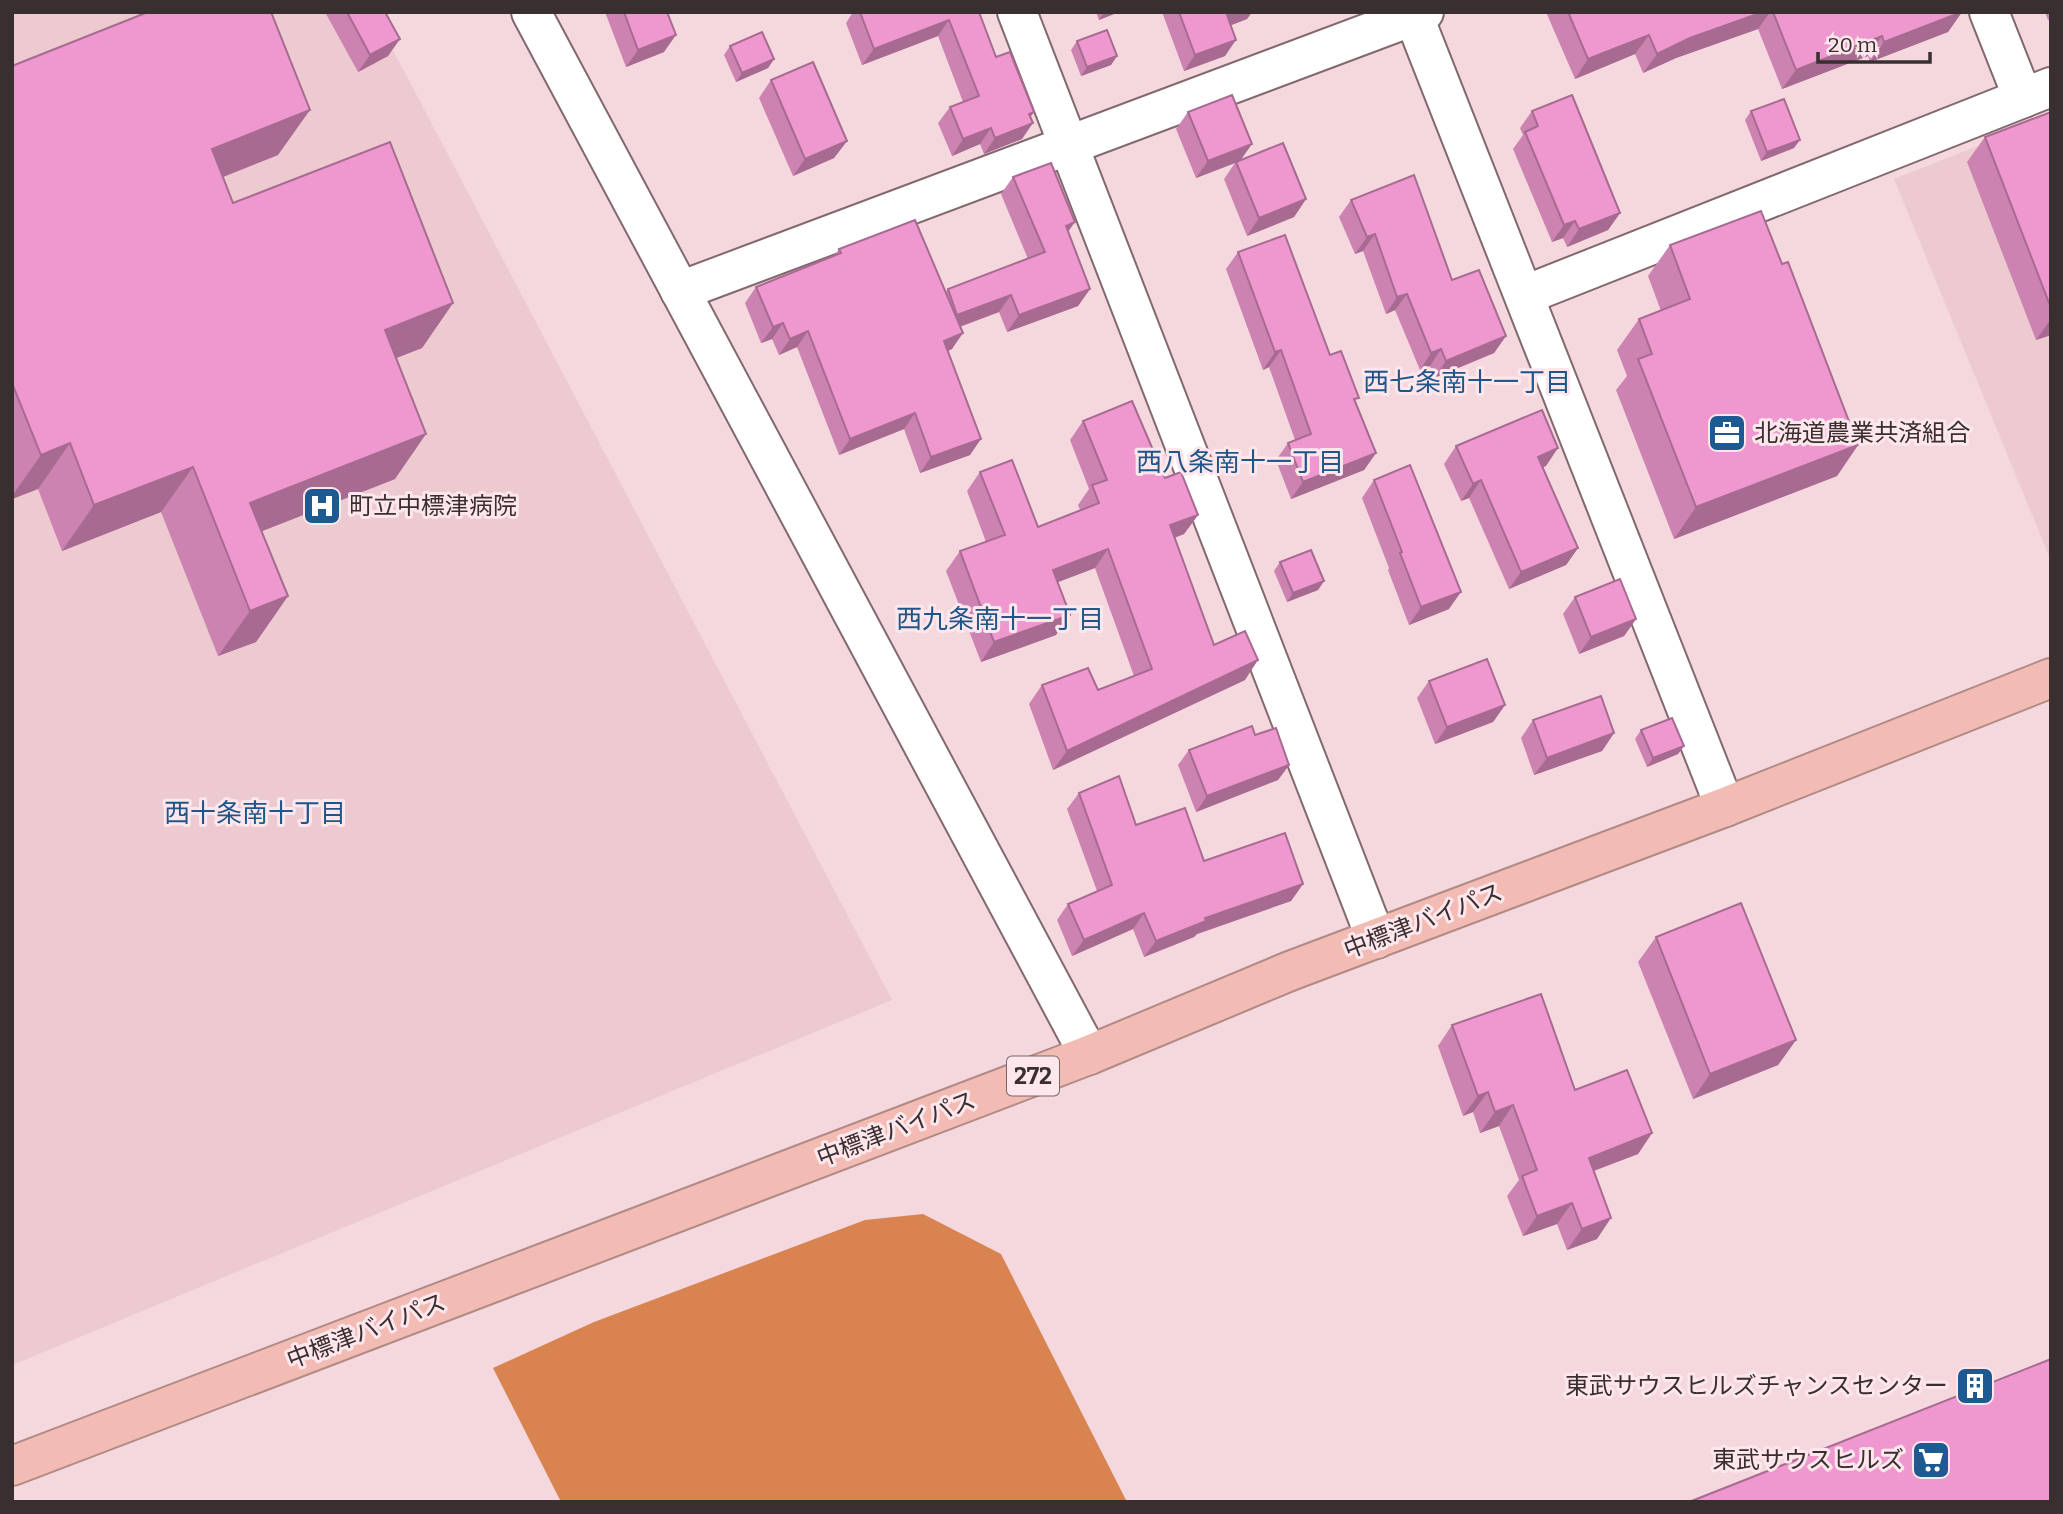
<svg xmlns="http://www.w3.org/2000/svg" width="2063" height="1514" font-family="Bitter,'Noto Sans JP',serif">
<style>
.built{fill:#edc9d0}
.forest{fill:#d88350}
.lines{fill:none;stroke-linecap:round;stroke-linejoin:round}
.minor-casing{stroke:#81696e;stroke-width:42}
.highway-casing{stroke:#b18a85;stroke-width:42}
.minor{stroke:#fff;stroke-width:38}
.highway{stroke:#f2bbb3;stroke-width:38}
.wall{fill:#cd83b2}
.shaded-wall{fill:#a76a91}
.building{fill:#ee98cf;stroke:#a76a91;stroke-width:2}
.labels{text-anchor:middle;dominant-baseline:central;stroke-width:6;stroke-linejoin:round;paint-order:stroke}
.shield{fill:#fee7ec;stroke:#746668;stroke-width:2}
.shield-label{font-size:23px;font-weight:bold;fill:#392e30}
.poi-label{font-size:24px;fill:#392e30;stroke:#fee7ec;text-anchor:start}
.street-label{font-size:24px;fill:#392e30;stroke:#fee7ec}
.neighbourhood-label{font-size:26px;fill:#1f5687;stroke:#fee7ec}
</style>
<rect width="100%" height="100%" fill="#f5d8de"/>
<g class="built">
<path d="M12,12H373L892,1000L12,1365Z"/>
<path d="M2051,117V561L1894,179Z"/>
</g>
<path class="forest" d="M923,1214L1001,1254L1127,1502H561L493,1368L594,1322L865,1220Z"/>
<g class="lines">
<defs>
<g id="minor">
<path d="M531,12L1089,1055"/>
<path d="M1017,12L1376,939"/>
<path d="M1412,12L1725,807"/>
<path d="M1989,12L2023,98"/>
<path d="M680,291L1424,12"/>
<path d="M1525,295L2051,87"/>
</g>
<path id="highway" d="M12,1466L1089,1055L1290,971L1725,807L2051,678"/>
</defs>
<use href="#minor" class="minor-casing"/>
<use href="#highway" class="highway-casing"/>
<use href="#minor" class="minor"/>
<use href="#highway" class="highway"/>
</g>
<g class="wall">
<path d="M325,12H385L388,56L358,72Z"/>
<path d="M605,12H667L664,52L626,67Z"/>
<path d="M853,12H979L996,57L1034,112L1030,117L1022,139L984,154L980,144L952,156L938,123L950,107L963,102L938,36L862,65L846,23Z"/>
<path d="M1096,12H1119L1099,20Z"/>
<path d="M1162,12H1252L1247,19L1231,25L1225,56L1184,71Z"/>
<path d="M1546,12H1962L1948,32L1870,62L1868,56L1782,89L1758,29L1676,58L1643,73L1635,54L1575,79Z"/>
<path d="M2045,12H2051V20H2048Z"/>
<path d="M1077,41L1117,56L1111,65L1081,76L1071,50Z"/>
<path d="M730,46L774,59L768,68L736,82L724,55Z"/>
<path d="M12,66L278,155L223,177L233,203L453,303L422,348L396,358L395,479L262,531L288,596L256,642L218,656L161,512L62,551L38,489L12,499Z"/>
<path d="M771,80L847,141L834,158L793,176L759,98Z"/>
<path d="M1532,111L1620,213L1608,230L1567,247L1563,238L1552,242L1513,149L1523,135L1520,128Z"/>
<path d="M1751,111L1794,148L1761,161L1745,120Z"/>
<path d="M1188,112L1241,160L1306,199L1294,217L1247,236L1224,179L1235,163L1196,178L1176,129Z"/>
<path d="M2051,112V335L2036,340L1967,162L1985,137Z"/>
<path d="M1013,177L1068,232L1090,289L1078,306L1007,332L999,312L960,327L952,349L948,351L970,455L920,473L904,429L839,455L797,347L779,355L772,339L761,343L745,303L756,287L834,256L839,249L945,292L948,289L1028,259L1001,194Z"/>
<path d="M1351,200L1452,280L1506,336L1494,353L1434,378L1430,366L1420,370L1395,310L1386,314L1363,251L1355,254L1339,217Z"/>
<path d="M1670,245L1782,264L1858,445L1837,476L1674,539L1616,390L1627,376L1617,350L1639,319L1661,311L1648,276Z"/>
<path d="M1238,252L1330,355L1356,402L1376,453L1364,470L1291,499L1276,460L1288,443L1295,440L1269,367L1263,370L1226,269Z"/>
<path d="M1083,421L1165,478L1198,515L1184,534L1174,538L1214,645L1245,680L1053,770L1029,704L1042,685L1098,690L1134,676L1095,568L1058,582L1056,635L981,662L946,571L960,551L986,542L967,491L980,472L1038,527L1080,510L1078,505L1089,489L1070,440Z"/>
<path d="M1456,446L1546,466L1542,467L1578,548L1566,565L1509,589L1469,498L1461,501L1444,464Z"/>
<path d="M1374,480L1449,609L1409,625L1388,570L1389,568L1362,498Z"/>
<path d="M1280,562L1324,581L1318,590L1287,602L1274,571Z"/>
<path d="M1575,597L1636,619L1624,636L1579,654L1563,614Z"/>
<path d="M1429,681L1505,705L1493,722L1435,744L1417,698Z"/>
<path d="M1533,720L1614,733L1602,751L1534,775L1521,738Z"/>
<path d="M1641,730L1684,746L1678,754L1647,767L1635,739Z"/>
<path d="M1255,735L1289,765L1278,780L1196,812L1178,765L1189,750Z"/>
<path d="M1079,793L1204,861L1303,884L1291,901L1197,934L1194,937L1144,957L1133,929L1072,956L1057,920L1068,904L1097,891L1067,809Z"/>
<path d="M1656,937L1796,1040L1778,1065L1693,1099L1638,962Z"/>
<path d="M1452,1025L1575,1090L1652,1133L1638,1154L1594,1171L1597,1239L1567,1250L1557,1224L1523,1236L1507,1196L1519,1180L1499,1126L1480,1133L1473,1112L1463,1116L1438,1046Z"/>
</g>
<g class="shaded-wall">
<path d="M1104,12H1119L1099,20Z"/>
<path d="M1234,12H1252L1247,19L1216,31L1227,15Z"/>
<path d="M1763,12H1770L1758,29L1676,58L1643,73L1657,54L1690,38Z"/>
<path d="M1962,12L1948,32L1870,62L1884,42Z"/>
<path d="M949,20L938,36L862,65L874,49Z"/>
<path d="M676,35L664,52L626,67L638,50Z"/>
<path d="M1649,35L1635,54L1575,79L1588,59Z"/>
<path d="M1882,36L1868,56L1782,89L1796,70Z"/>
<path d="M400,39L388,56L358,72L370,55Z"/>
<path d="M1236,40L1225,56L1184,71L1195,55Z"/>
<path d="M1117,56L1111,65L1081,76L1087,67Z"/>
<path d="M774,59L768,68L736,82L742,73Z"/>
<path d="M310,110L278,155L180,194L212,149Z"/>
<path d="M1034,112L1023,127L1033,123L1022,139L984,154L995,138L1029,114Z"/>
<path d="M991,128L980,144L952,156L963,139Z"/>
<path d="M1800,140L1794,148L1761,161L1767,152Z"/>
<path d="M847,141L834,158L793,176L805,159Z"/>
<path d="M1252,144L1240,161L1196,178L1208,161Z"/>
<path d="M1306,199L1294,217L1247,236L1259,218Z"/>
<path d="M1620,213L1608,230L1567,247L1579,229Z"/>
<path d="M1575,221L1563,238L1552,242L1564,225Z"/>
<path d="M1075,222L1063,239L1066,226Z"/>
<path d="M1375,234L1363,251L1355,254L1367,237Z"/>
<path d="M1090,289L1078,306L1007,332L1019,315Z"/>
<path d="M1407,294L1395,310L1386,314L1397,297Z"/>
<path d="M1011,295L999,312L945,332L957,315Z"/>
<path d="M453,303L422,348L353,375L385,330Z"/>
<path d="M2051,319V335L2036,340Z"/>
<path d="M783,323L772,339L761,343L773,327Z"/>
<path d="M808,331L797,347L779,355L790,339Z"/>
<path d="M963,333L952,349L933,357L944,341Z"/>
<path d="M1506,336L1494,353L1434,378L1446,361Z"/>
<path d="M1441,349L1430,366L1420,370L1431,353Z"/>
<path d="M1281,350L1269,367L1263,370L1275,352Z"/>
<path d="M915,413L904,429L839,455L850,439Z"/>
<path d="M426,434L395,479L224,546L250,503Z"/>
<path d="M981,439L970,455L920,473L931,457Z"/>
<path d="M70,443L38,489L12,499V496L41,455Z"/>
<path d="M1858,445L1837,476L1674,539L1696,507Z"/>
<path d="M1558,448L1546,466L1526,474L1538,457Z"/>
<path d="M1376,453L1364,470L1291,499L1303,482Z"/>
<path d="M193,467L161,512L62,551L94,505Z"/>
<path d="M1481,480L1469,498L1461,501L1473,484Z"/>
<path d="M1198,515L1184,534L1156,545L1170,525Z"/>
<path d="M1578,548L1566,565L1509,589L1521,572Z"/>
<path d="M1108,549L1095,568L1040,589L1053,570Z"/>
<path d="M1324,581L1318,590L1287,602L1293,593Z"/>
<path d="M1461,592L1449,609L1409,625L1421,607Z"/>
<path d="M288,596L256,642L218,656L250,611Z"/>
<path d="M1070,615L1056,635L981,662L994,642Z"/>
<path d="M1636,619L1624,636L1579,654L1591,637Z"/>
<path d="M1258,660L1245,680L1053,770L1067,751Z"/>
<path d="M1505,705L1493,722L1435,744L1447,727Z"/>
<path d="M1614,733L1602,751L1534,775L1547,758Z"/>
<path d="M1684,746L1678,754L1647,767L1653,758Z"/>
<path d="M1289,765L1278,780L1196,812L1207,796Z"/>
<path d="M1303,884L1291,901L1197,934L1194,937L1144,957L1156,941L1205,918Z"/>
<path d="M1144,913L1133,929L1072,956L1084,940Z"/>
<path d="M1796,1040L1778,1065L1693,1099L1710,1074Z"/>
<path d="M1488,1092L1473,1112L1463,1116L1478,1096Z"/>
<path d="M1513,1105L1499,1126L1480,1133L1495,1112Z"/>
<path d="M1652,1133L1638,1154L1574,1178L1589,1158Z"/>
<path d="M1572,1203L1557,1224L1523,1236L1537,1216Z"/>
<path d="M1611,1218L1597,1239L1567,1250L1582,1229Z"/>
</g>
<g class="building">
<path d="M148,12H271L310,110L212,149L233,203L390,142L453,303L385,330L426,434L250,503L288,596L250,611L193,467L94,505L70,443L41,455L12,383V66Z"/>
<path d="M347,12H385L400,39L370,55Z"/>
<path d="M624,12H667L676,35L638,50Z"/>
<path d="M860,12H979L996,57L1010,52L1034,112L1029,114L1033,123L995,138L991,128L963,139L950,107L979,96L949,20L874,49Z"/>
<path d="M1179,12H1234L1227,15L1236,40L1195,55Z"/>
<path d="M1568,12H1763L1690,38L1657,54L1649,35L1588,59Z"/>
<path d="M1773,12H1962L1884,42L1882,36L1796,70Z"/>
<path d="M1107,30L1117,56L1087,67L1077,41Z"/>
<path d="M762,32L774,59L742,73L730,46Z"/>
<path d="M813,62L847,141L805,159L771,80Z"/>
<path d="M1232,95L1252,144L1208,161L1188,112Z"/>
<path d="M1572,95L1620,213L1579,229L1575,221L1564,225L1525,132L1538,126L1532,111Z"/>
<path d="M1784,99L1800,140L1767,152L1751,111Z"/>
<path d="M2051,112V308L1985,137Z"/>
<path d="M1283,143L1306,199L1259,218L1236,162Z"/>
<path d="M1051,163L1075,222L1066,226L1090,289L1019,315L1011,295L957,315L948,289L1045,252L1013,177Z"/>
<path d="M1414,175L1452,280L1479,270L1506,336L1446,361L1441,349L1431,353L1407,294L1397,297L1375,234L1367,237L1351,200Z"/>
<path d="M1761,211L1782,264L1788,262L1858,445L1696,507L1638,359L1652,354L1639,319L1690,299L1670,245Z"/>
<path d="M915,220L963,333L944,341L981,439L931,457L915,413L850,439L808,331L790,339L783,323L773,327L756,287L841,253L839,249Z"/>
<path d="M1285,235L1330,355L1341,351L1359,398L1354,399L1376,453L1303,482L1288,443L1311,434L1281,350L1275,352L1238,252Z"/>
<path d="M1132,401L1165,478L1181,472L1198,515L1170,525L1214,645L1245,631L1258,660L1067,751L1042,685L1088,668L1098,690L1152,669L1108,549L1053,570L1070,615L994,642L960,551L1005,535L980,472L1012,460L1038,527L1099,503L1092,485L1107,480L1083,421Z"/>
<path d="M1542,410L1558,448L1538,457L1578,548L1521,572L1481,480L1473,484L1456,446Z"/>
<path d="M1410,465L1461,592L1421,607L1400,553L1402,552L1374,480Z"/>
<path d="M1311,550L1324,581L1293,593L1280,562Z"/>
<path d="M1620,579L1636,619L1591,637L1575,597Z"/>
<path d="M1487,659L1505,705L1447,727L1429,681Z"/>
<path d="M1601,696L1614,733L1547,758L1533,720Z"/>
<path d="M1672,718L1684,746L1653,758L1641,730Z"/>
<path d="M1252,726L1255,735L1276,728L1289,765L1207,796L1189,750Z"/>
<path d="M1119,776L1136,825L1185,808L1204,861L1285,833L1303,884L1205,918L1206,921L1156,941L1144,913L1084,940L1068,904L1112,885L1079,793Z"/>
<path d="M1741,903L1796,1040L1710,1074L1656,937Z"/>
<path d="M1541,994L1575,1090L1627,1070L1652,1133L1589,1158L1611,1218L1582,1229L1572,1203L1537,1216L1522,1176L1537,1170L1513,1105L1495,1112L1488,1092L1478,1096L1452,1025Z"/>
<path d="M2051,1359V1502H1689Z"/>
</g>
<defs>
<symbol id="office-square" viewBox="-11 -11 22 22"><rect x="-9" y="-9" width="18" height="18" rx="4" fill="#1d5a91" stroke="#fee7ec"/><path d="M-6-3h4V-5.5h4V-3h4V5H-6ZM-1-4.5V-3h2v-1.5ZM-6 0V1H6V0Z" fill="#fff"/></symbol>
<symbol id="hospital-square" viewBox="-11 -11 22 22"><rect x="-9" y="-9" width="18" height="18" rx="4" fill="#1d5a91" stroke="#fee7ec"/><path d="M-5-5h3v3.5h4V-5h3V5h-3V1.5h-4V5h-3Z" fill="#fff"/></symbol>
<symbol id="building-square" viewBox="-11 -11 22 22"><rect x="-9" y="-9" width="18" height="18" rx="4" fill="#1d5a91" stroke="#fee7ec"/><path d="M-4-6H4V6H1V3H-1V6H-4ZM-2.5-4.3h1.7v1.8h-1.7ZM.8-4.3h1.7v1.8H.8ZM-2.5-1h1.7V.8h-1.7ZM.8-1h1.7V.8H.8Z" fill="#fff"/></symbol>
<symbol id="supermarket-square" viewBox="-11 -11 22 22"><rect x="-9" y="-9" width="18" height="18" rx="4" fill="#1d5a91" stroke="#fee7ec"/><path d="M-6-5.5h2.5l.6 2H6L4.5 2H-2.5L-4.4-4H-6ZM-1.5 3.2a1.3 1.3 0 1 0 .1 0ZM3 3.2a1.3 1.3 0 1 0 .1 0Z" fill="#fff"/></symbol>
</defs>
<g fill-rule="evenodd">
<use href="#office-square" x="1705" y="411" width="44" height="44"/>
<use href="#hospital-square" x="300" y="484" width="44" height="44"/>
<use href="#building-square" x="1953" y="1364" width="44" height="44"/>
<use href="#supermarket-square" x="1909" y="1438" width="44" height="44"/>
</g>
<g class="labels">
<rect class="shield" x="1007" y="1056.5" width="52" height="39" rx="5"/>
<g class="shield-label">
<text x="1033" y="1076">272</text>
</g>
<g class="poi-label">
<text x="1754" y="433">北海道農業共済組合</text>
<text x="349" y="506">町立中標津病院</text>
<text x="1948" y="1386" text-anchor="end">東武サウスヒルズチャンスセンター</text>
<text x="1904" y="1460" text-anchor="end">東武サウスヒルズ</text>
</g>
<g class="street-label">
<text transform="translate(1423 921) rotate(-21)">中標津バイパス</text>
<text transform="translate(896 1129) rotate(-21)">中標津バイパス</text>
<text transform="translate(366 1331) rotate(-21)">中標津バイパス</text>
</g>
<g class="neighbourhood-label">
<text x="1467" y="382">西七条南十一丁目</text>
<text x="1240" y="462">西八条南十一丁目</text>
<text x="1000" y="619">西九条南十一丁目</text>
<text x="255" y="813">西十条南十丁目</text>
</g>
</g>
<rect width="2063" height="1514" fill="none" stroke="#392e30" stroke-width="28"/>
<path d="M1818 52v10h112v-10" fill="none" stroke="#392e30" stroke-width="3.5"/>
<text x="1828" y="52" font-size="21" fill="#392e30" stroke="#fee7ec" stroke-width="5" paint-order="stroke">20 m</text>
</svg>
